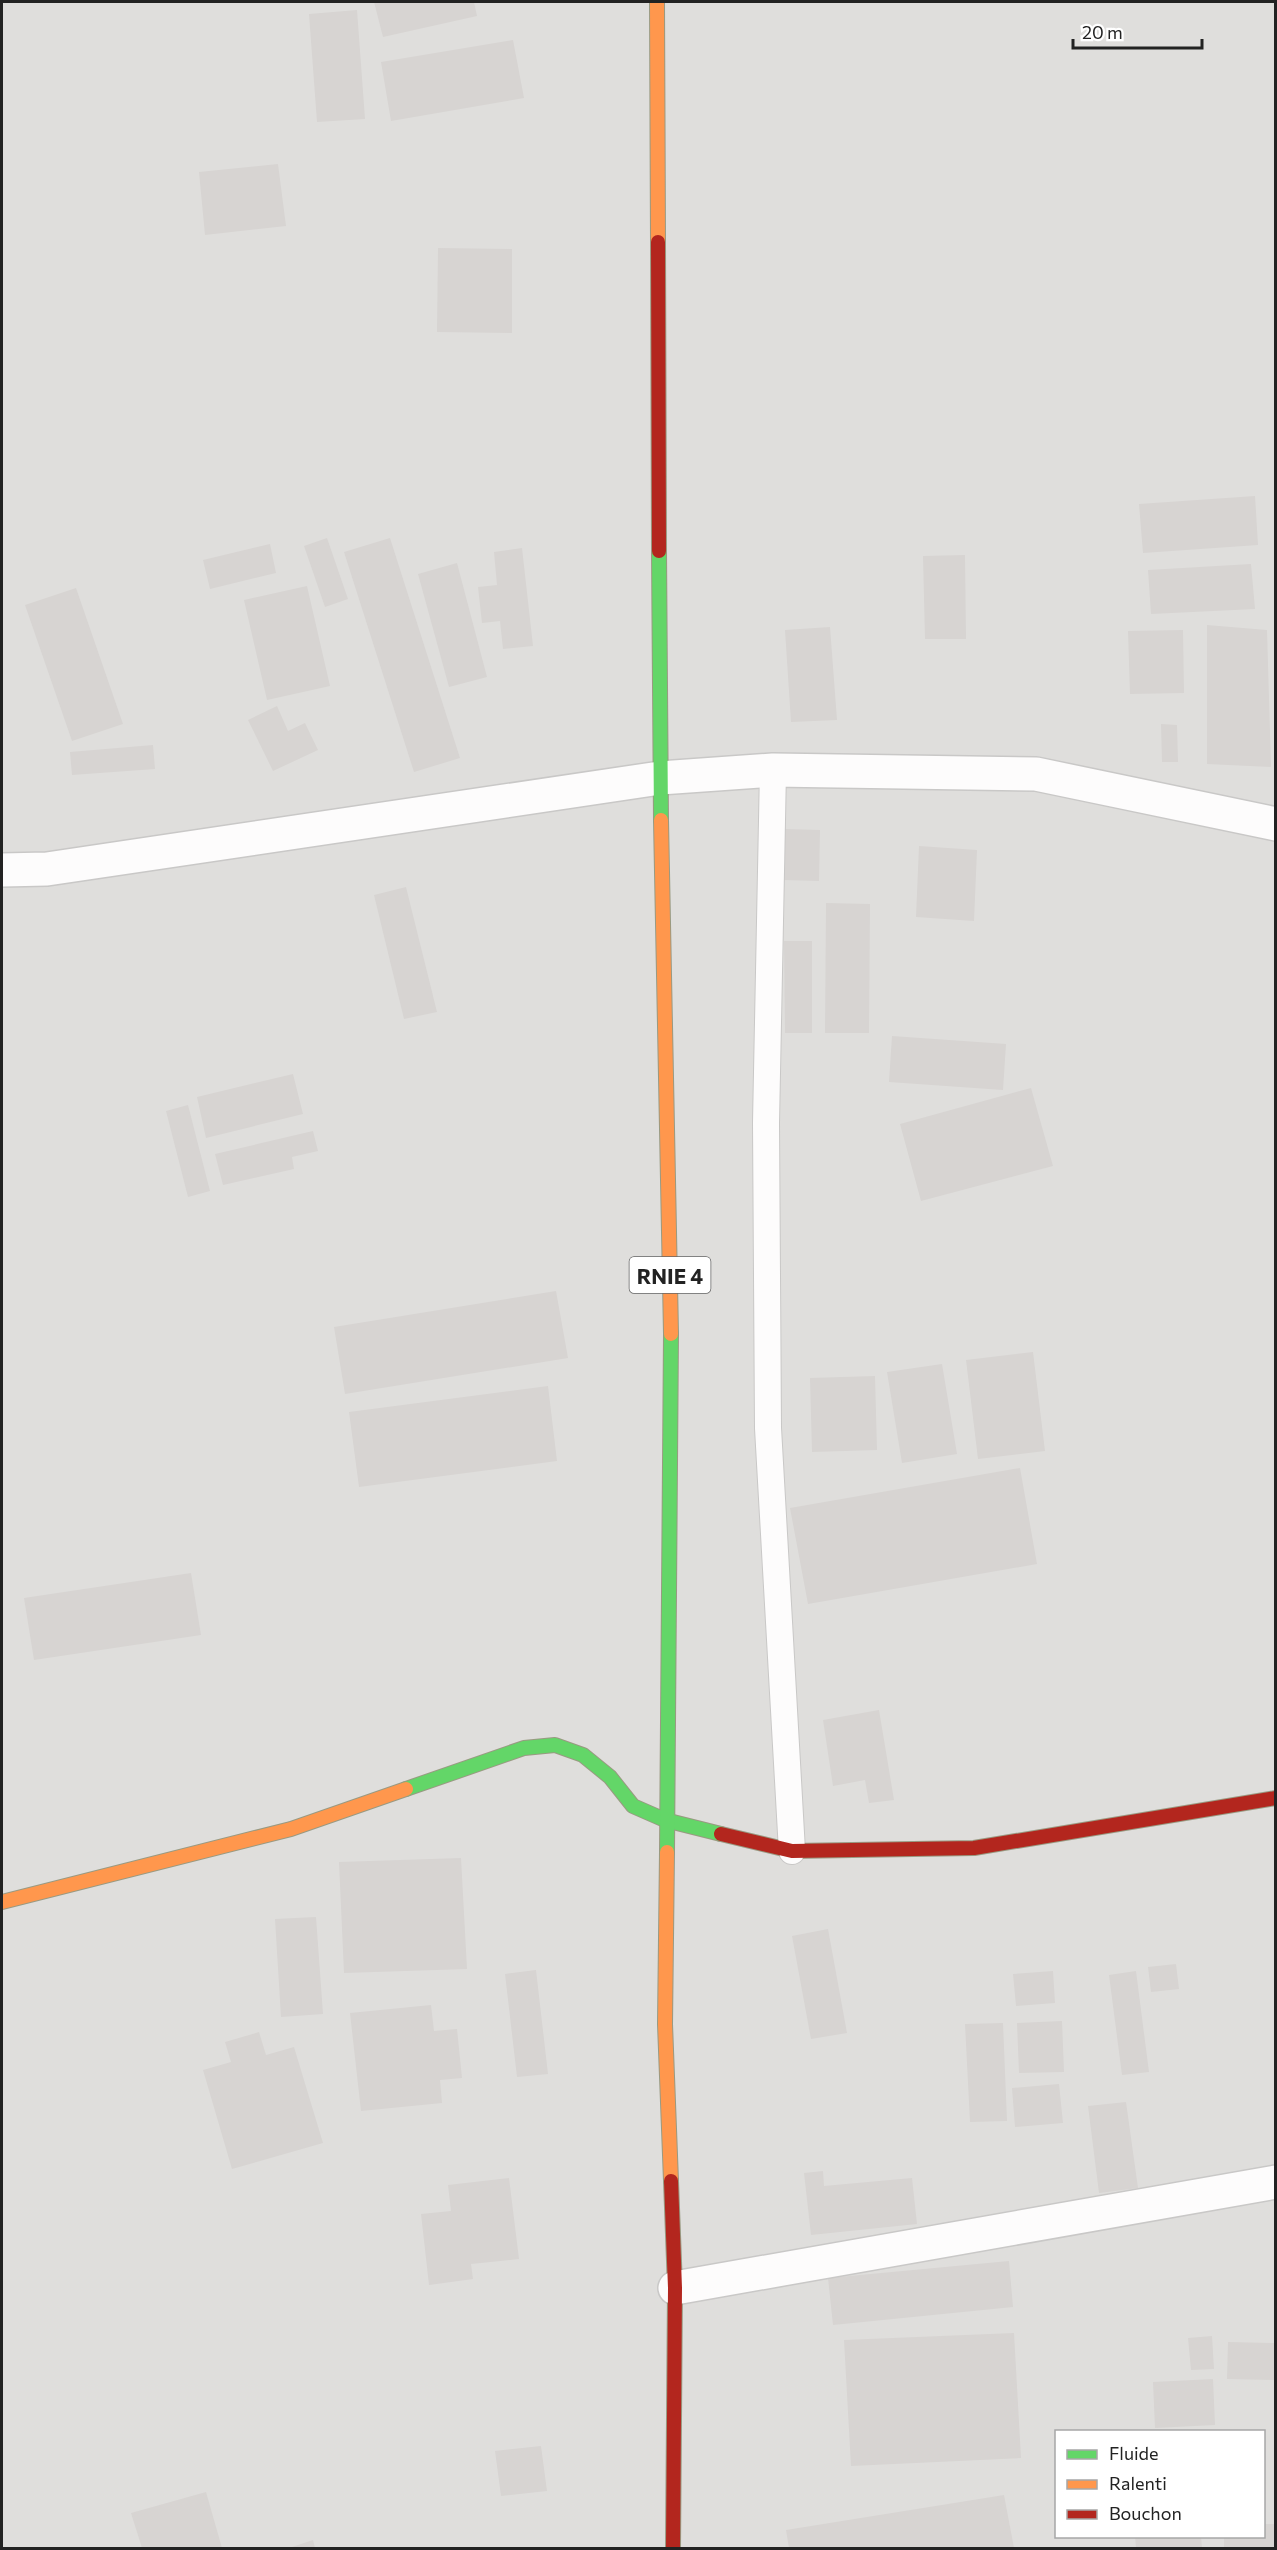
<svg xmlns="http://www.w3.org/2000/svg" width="1277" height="2550" font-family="Commissioner,sans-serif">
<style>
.residential{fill:#dfdedc;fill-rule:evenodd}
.building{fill:#d7d4d2}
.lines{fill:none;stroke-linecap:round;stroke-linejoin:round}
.lane-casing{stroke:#c9c8c7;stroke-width:28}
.street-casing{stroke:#c9c8c7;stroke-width:36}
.fast-casing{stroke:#999a82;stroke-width:16}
.slow-casing{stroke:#999a82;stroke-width:16}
.jam-casing{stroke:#999a82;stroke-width:16}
.lane{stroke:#fdfcfc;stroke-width:26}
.street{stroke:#fdfcfc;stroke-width:33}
.fast{stroke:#63d668;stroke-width:14}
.slow{stroke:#ff974d;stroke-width:14}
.jam{stroke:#b3261e;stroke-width:14}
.labels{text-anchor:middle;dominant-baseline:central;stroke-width:4.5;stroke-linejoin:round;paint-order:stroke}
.shield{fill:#fff;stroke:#646464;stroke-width:1.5}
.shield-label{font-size:21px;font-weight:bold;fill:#222}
</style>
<rect width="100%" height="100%" fill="#f0eeeb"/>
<path class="residential" d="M2,2H1275V2548H2ZM1056,2432H1264V2536H1056Z"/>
<g class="building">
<path d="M374,2H474L477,16L383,37Z"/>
<path d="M357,10L365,119L317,122L309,14Z"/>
<path d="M513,40L524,98L391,121L381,62Z"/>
<path d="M278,164L286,226L205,235L199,172Z"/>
<path d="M438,248L512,249V333L437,332Z"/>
<path d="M1255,496L1258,545L1143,553L1139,504Z"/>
<path d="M327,538L348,599L325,607L304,546Z"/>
<path d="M390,538L460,758L414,772L344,552Z"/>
<path d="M270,544L276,573L210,589L203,560Z"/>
<path d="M522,548L533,646L503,649L500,621L482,623L478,587L497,585L494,552Z"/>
<path d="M965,555L966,639H925L923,556Z"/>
<path d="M457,563L487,677L449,687L418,574Z"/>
<path d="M1251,564L1255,609L1151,614L1148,570Z"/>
<path d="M307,586L330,686L267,700L244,600Z"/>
<path d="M76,588L123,724L72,741L25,605Z"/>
<path d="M1207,625L1267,630L1271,767L1207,764Z"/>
<path d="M830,627L837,720L791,722L785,630Z"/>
<path d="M1183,630L1184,693L1130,694L1128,631Z"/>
<path d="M277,706L288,731L305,723L318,750L273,771L248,720Z"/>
<path d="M1161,724L1177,725L1178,762H1162Z"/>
<path d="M153,745L155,769L72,775L70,752Z"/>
<path d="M785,829L820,830L819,881L783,880Z"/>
<path d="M919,846L977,850L974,921L916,917Z"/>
<path d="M406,887L437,1012L404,1019L374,895Z"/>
<path d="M826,903L870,904L869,1033H825Z"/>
<path d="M784,941H812V1033H785Z"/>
<path d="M892,1036L1006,1044L1003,1090L889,1082Z"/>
<path d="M293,1074L303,1114L206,1138L197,1097Z"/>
<path d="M1031,1088L1053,1166L921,1201L900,1124Z"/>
<path d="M188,1105L210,1191L188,1197L166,1111Z"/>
<path d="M313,1131L318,1151L292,1157L294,1169L223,1185L215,1154Z"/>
<path d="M556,1291L568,1358L345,1394L334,1327Z"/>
<path d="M1033,1352L1045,1451L978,1459L966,1360Z"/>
<path d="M942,1364L957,1454L902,1463L887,1372Z"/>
<path d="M875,1376L877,1450L812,1452L810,1378Z"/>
<path d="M548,1386L557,1461L359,1487L349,1412Z"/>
<path d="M1020,1468L1037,1564L808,1604L790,1508Z"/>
<path d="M191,1573L201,1635L34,1660L24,1598Z"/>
<path d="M879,1710L894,1800L869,1803L865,1780L833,1786L823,1720Z"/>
<path d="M461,1858L467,1969L344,1973L339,1862Z"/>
<path d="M316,1917L323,2014L281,2017L275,1919Z"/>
<path d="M828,1929L847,2033L811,2039L792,1936Z"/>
<path d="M1176,1964L1179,1989L1151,1992L1148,1967Z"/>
<path d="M536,1970L548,2074L517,2077L505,1974Z"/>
<path d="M1053,1971L1055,2003L1016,2006L1013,1974Z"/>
<path d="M1136,1971L1149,2072L1122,2075L1109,1975Z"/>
<path d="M431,2005L434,2031L457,2029L462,2078L440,2080L442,2103L361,2111L350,2013Z"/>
<path d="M1062,2021L1064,2072L1019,2073L1017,2023Z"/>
<path d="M1003,2023L1007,2121L970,2122L965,2024Z"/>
<path d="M259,2032L266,2055L294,2047L323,2143L232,2169L203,2070L231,2062L225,2042Z"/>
<path d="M1059,2084L1063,2123L1015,2127L1012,2088Z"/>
<path d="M1126,2102L1138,2188L1099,2193L1088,2106Z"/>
<path d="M823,2171L824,2186L912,2178L917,2224L811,2235L804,2173Z"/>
<path d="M509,2178L519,2259L471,2264L473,2279L429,2285L421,2214L451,2211L448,2185Z"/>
<path d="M1009,2261L1013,2307L833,2325L828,2278Z"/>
<path d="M1014,2333L1021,2458L851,2466L844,2340Z"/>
<path d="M1212,2336L1214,2369L1191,2370L1188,2338Z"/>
<path d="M1228,2342L1276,2343V2380L1227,2379Z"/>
<path d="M1213,2379L1215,2425L1155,2428L1153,2382Z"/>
<path d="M541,2446L547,2491L501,2496L495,2451Z"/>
<path d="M206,2492L222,2548H142L131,2513Z"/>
<path d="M1004,2495L1014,2548H789L786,2530Z"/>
<path d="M1264,2524H1276V2548H1224V2536H1264Z"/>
<path d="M1135,2536H1201L1202,2548H1136Z"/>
<path d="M313,2540L315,2548H289Z"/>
</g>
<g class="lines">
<defs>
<path id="lane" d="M773,770L766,1123L768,1428L792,1851"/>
<g id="street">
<path d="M2,870L47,869L660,778L773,770L1036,774L1276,824"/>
<path d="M675,2288L1276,2182"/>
</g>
<g id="fast">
<path d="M659,551L661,820"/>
<path d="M406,1789L524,1748L555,1745L583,1755L610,1777L633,1806L665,1820L721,1834"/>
<path d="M667,1852L671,1334"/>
</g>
<g id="slow">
<path d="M657,2L658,242"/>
<path d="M661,820L671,1334"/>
<path d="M667,1852L665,2024L671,2181"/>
<path d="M2,1902L291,1829L406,1789"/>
</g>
<g id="jam">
<path d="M658,242L659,551"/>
<path d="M721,1834L792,1851L974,1848L1276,1798"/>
<path d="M671,2181L675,2288L673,2548"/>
</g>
</defs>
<use href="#lane" class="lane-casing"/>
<use href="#street" class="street-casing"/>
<use href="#fast" class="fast-casing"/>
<use href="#slow" class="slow-casing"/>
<use href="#jam" class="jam-casing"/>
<use href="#lane" class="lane"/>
<use href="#street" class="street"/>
<use href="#fast" class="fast"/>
<use href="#slow" class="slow"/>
<use href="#jam" class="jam"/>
</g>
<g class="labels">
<rect class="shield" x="629.5" y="1257" width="81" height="36" rx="4.5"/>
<g class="shield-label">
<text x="670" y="1275">RNIE 4</text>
</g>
</g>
<rect width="1277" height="2550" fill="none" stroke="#222222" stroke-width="6"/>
<rect x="1055" y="2430" width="210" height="108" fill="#ffffff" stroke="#a7a7a7" stroke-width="1.5"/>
<rect x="1067" y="2450" width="30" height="9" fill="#63d668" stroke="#a7a7a7" stroke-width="1.5"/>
<text x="1109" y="2460" font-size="18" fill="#222222">Fluide</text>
<rect x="1067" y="2480" width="30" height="9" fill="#ff974d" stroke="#a7a7a7" stroke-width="1.5"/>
<text x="1109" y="2490" font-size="18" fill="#222222">Ralenti</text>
<rect x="1067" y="2510" width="30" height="9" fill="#b3261e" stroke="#a7a7a7" stroke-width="1.5"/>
<text x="1109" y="2520" font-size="18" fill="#222222">Bouchon</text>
<path d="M1073 39v9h129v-9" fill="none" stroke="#222222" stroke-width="3"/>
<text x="1082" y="39" font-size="18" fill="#222222" stroke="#ffffff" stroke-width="4.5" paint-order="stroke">20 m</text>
</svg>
